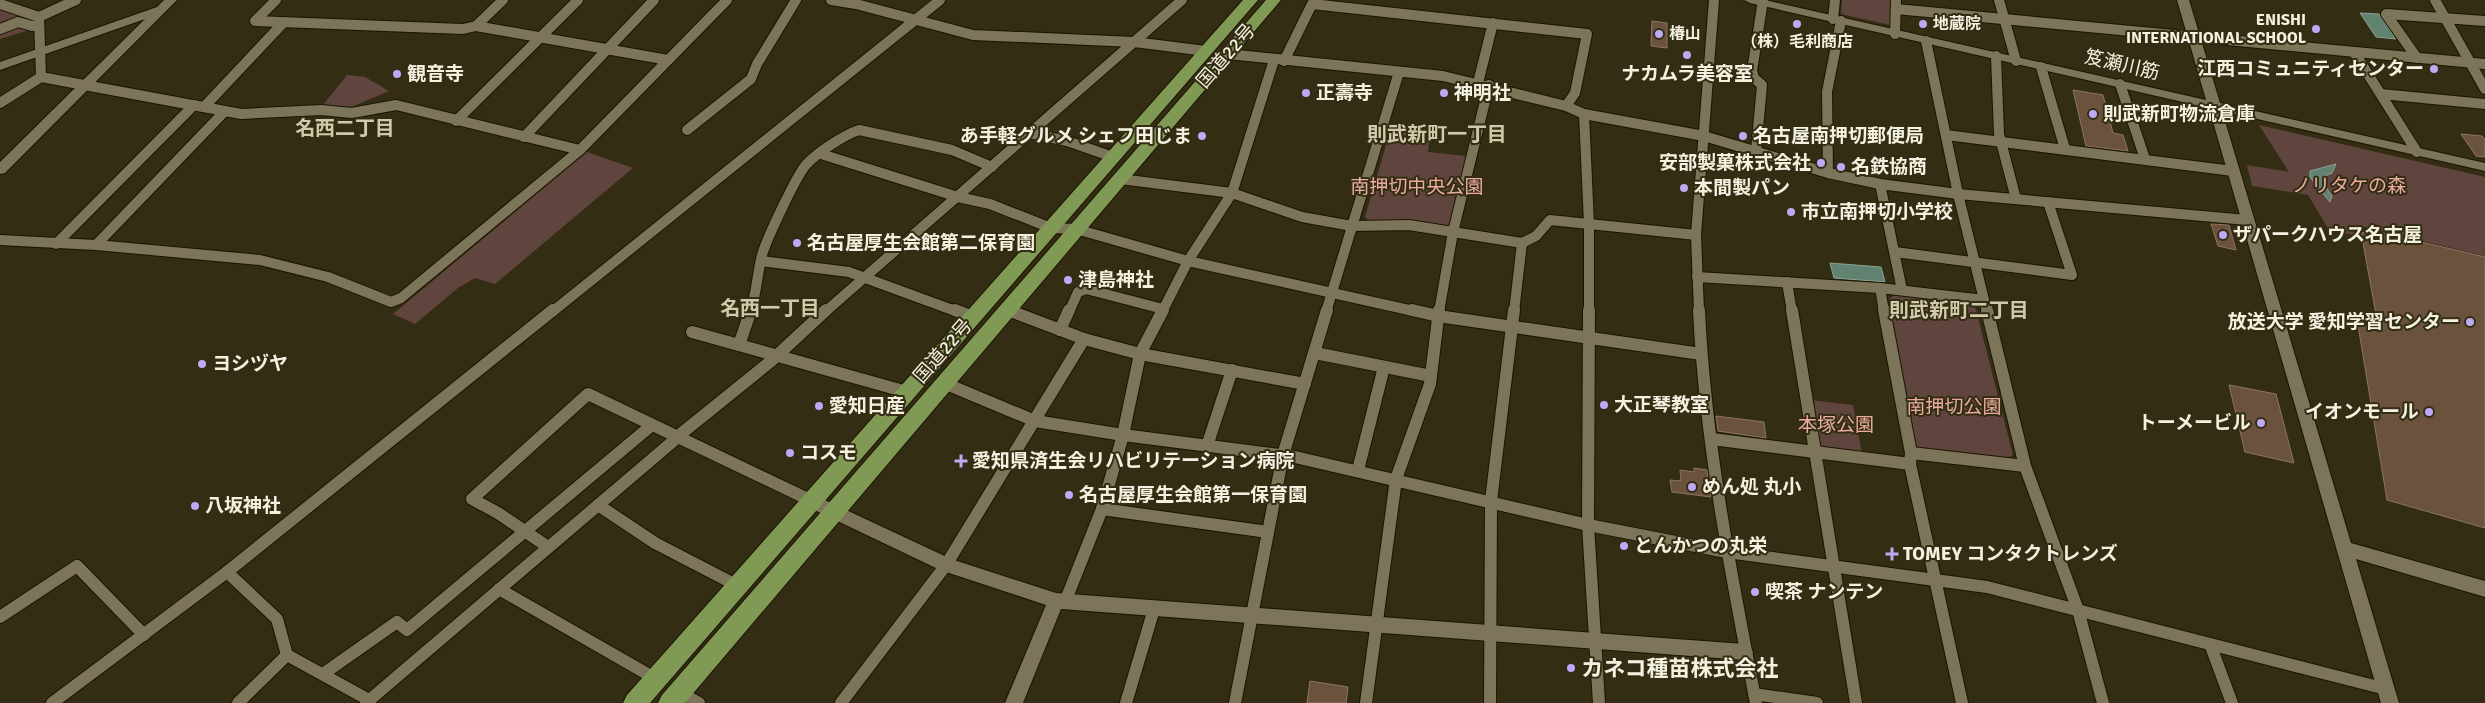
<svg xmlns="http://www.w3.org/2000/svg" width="2485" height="703" font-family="Signika,'Noto Sans JP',sans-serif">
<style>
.green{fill:#60443e}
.water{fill:#618270;stroke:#8da392}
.building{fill:#6a523c;stroke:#8d7661}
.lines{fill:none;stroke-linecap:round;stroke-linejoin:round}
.minor-far1-casing{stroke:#1b1500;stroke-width:12}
.minor-casing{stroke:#1b1500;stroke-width:14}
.tertiary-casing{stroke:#1b1500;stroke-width:2}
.trunk-casing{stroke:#1b1500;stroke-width:2}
.minor-far1{stroke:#7c7559;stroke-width:10}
.minor{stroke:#7c7559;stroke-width:12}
.tertiary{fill:#7c7559;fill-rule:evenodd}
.trunk{fill:#809a56;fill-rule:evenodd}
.poi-dot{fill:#bcaaf5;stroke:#332d13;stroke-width:2}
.labels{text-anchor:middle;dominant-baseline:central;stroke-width:4;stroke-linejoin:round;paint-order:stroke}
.far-poi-label{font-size:16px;font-weight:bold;fill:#f4f1e1;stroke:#332d13;text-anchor:start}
.street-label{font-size:19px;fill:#f4f1e1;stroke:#332d13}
.poi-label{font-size:19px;font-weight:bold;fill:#f4f1e1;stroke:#332d13;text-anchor:start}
.park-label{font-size:19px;fill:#ebac9f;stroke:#332d13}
.neighbourhood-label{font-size:20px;font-weight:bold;fill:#d0c9aa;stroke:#332d13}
.near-poi-label{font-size:22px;font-weight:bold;fill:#f4f1e1;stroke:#332d13;text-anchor:start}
</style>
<rect width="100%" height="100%" fill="#332d13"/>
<g class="green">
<path d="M1842,0H1891L1890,25L1841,14Z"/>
<path d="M0,9L33,20V29L0,39Z"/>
<path d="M347,75L365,77L389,91L349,108L322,106Z"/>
<path d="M1392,125L1431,129L1428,152L1466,156L1449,227L1372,224L1365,217Z"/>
<path d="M2259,125L2485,177V256L2356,225L2359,236L2329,230L2308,195L2252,186L2247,165L2289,172Z"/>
<path d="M587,152L633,168L495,284L475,278L458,288L415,324L393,314Z"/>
<path d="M1896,294L1971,303L1975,306L2013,455L2005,459L1921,450L1915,444L1889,299Z"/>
<path d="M1811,400L1853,405L1862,454L1823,449L1817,445Z"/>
</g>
<g class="water">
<path d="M2360,13L2379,14L2396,39L2376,37Z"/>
<path d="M2336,164L2332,173L2325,176L2323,183L2332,196L2330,202L2310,177V171Z"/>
<path d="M1830,263L1881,267L1885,282L1834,278Z"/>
</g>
<g class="building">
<path d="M1652,21L1667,23V48L1651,46Z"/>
<path d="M2073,90L2103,95L2113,133L2123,135L2128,151L2086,146Z"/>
<path d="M2461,134L2482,136L2485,139V157L2476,156Z"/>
<path d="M2211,224L2229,225L2236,250L2218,246Z"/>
<path d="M2361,232L2379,236V232L2485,257V528L2387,500L2357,319L2378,325Z"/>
<path d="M2229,385L2276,394L2294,463L2245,452Z"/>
<path d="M1716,416L1764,422L1766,438L1718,431Z"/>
<path d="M1694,468L1707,470L1711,497L1672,492L1670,480L1681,481L1680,470L1694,472Z"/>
<path d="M1310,681L1348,687L1346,703H1307Z"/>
</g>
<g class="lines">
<defs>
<g id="minor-far1">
<path d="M276,0L255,21L463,29L476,26L503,0"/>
<path d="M831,0L856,4L973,35L1134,42L1206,51"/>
<path d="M1999,0L2016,61"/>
<path d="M2435,0L2485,89"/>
<path d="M0,4L39,17L41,77L241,114L321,110L352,113L396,105L580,150"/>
<path d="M1896,9L2485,64"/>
<path d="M39,17L76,0"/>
<path d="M1833,19L1835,0"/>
<path d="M476,26L668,60"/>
<path d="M0,29L18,22L32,26L39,25"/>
<path d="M1895,34L1896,0"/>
<path d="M1926,41L1958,194L1987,312"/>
<path d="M2354,52L2417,152"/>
<path d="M1228,54L1443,76L1566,106L1584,114L1704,136L1828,173L1880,184L1958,194L2247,220"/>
<path d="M1996,56L1999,134L2016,199"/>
<path d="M2417,58L2386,14L2485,21"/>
<path d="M1284,61L1312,4L1587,34L1575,93L1566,106"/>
<path d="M2041,67L2065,149"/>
<path d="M1478,83L1493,23"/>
<path d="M2120,84L2145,159"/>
<path d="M2381,94L2485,104"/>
<path d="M0,103L41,77"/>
<path d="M204,107L284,22"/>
<path d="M1584,114L1589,224V312"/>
<path d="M456,121L578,0"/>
<path d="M687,130L751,79L757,64L796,0"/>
<path d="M1029,133L1067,141L1113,157"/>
<path d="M1946,135L2233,171"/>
<path d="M524,137L654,0"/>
<path d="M1756,151L1762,85L1754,78L1752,71L1763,0"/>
<path d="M821,154L958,197L990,204L1051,228L1076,229L1188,261L1418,312"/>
<path d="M1828,173L1827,92L1841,21"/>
<path d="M1120,179L1232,193L1302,217L1352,226L1409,225L1522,243L1536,236L1550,220L1696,235"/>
<path d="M1880,184L1902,290"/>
<path d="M0,240L96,245L260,260L328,277L391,302L401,298L580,150L727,0"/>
<path d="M56,244L194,105"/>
<path d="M96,245L225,111"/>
<path d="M1895,252L2072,275L2048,202"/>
<path d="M761,261L849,272L958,312"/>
<path d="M1697,277L1880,288L1984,300"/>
<path d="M1787,282L1792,312"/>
<path d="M1880,288L1884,312"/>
<path d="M1007,310L1011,312"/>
<path d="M552,312L940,0"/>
<path d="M750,312C757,293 757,274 762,255C767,238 795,179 805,166C816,153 844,135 859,130L952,150L992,167"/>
<path d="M825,312L1182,0"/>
<path d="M1069,312L1078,292L1086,289L1163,309"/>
<path d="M1162,312L1188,261L1232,193L1274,60"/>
<path d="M1326,312L1399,72"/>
<path d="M1439,312L1453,232L1489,85"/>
<path d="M1514,312L1522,243"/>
<path d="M1699,312L1696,235L1714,0"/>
</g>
<g id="minor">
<path d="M955,310L973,317"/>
<path d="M1008,310L1084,339L1140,354L1305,384"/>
<path d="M1412,310L1438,316L1701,354"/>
<path d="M1589,310L1588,525L1599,703"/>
<path d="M1699,310C1705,442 1731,574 1756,703"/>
<path d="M1792,310L1856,703"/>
<path d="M1884,310L1911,453L1910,464L1962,703"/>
<path d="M1987,310L2025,466L2078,610L2103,703"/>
<path d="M1060,330L1069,310"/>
<path d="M692,332L907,392"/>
<path d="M739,345L751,310"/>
<path d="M1315,353L1431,376"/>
<path d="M944,383L1035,421L1123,435L1295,457L1588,525L1727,552L1987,587L2386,689"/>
<path d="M677,437L771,361L826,310"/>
<path d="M1712,439L1910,464"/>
<path d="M1207,446L1232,370"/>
<path d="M1911,453L2025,466"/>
<path d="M1358,470L1384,367"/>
<path d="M598,505L655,543L738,586"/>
<path d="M1102,509L1268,532"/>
<path d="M548,547L498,513L472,499L588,394L812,501"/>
<path d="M227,572L277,619L287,655L369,700"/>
<path d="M499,589L656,679"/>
<path d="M1065,602L1102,509L1123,435L1140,354L1163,310"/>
<path d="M0,617L77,566L144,635"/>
<path d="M2210,644L2232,703"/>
<path d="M323,674L397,622L407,630L652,425"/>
<path d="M679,692L699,703"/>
<path d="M1754,694L1817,703"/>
<path d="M52,703L227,572L553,310"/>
<path d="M238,703L287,655"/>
<path d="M366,703L678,437"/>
<path d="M841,703L946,565L1084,339"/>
<path d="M1126,703L1154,609"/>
<path d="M1235,703L1283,455L1327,310"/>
<path d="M1366,703L1396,479L1430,384L1439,310"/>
<path d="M1490,703L1491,501L1514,310"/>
</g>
<g id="tertiary">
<path d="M164,0H177L5,173L0,174V162L145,19L0,70V62L157,7Z"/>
<path d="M1744,0H1765L2206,100L2177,0H2189L2220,103L2485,163V171L2222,111L2351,543L2485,581V597L2356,559L2399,703H2381L2209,108L1750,3Z"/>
<path d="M812,494L951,559L1056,593L1744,644L1750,646L1753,652L1750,658L1744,660L1061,609L1023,703H1005L1046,605L940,570L806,506L804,501L806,496Z"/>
</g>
<g id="trunk">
<path d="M1243,0H1258L650,703H623L627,695Z"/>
<path d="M1266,0H1281L685,703H658L662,695Z"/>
</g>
</defs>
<use href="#minor-far1" class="minor-far1-casing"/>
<use href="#minor" class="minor-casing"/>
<use href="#tertiary" class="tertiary-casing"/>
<use href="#trunk" class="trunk-casing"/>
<use href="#minor-far1" class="minor-far1"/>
<use href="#minor" class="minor"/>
<use href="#tertiary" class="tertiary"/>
<use href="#trunk" class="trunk"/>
</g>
<g class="poi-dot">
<circle cx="1797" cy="24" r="5"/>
<circle cx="1923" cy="24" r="5"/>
<circle cx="2316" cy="29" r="5"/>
<circle cx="1659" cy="34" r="5"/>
<circle cx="1687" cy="55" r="5"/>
<circle cx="2434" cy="69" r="5"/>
<circle cx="397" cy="74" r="5"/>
<circle cx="1306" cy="93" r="5"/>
<circle cx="1444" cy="93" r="5"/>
<circle cx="2093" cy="114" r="5"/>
<circle cx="1202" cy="136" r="5"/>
<circle cx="1743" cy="136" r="5"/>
<circle cx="1821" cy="163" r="5"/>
<circle cx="1841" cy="167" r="5"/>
<circle cx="1684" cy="188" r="5"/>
<circle cx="1791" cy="212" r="5"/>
<circle cx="2223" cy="235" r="5"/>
<circle cx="797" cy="243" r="5"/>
<circle cx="1068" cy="280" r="5"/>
<circle cx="2470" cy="322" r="5"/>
<circle cx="202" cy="364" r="5"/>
<circle cx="1604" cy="405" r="5"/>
<circle cx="819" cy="406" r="5"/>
<circle cx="2429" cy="412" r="5"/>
<circle cx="2261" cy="423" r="5"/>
<circle cx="790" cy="453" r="5"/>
<path d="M958.5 453.5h5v5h5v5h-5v5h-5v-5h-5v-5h5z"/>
<circle cx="1692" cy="487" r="5"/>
<circle cx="1069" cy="495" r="5"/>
<circle cx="195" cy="506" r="5"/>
<circle cx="1624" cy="546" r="5"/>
<path d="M1889.5 546.5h5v5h5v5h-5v5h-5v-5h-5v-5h5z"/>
<circle cx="1755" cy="592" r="5"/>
<circle cx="1571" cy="668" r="5"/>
</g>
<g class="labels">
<g class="far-poi-label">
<text x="2306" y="20" text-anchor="end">ENISHI<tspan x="2306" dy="18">INTERNATIONAL SCHOOL</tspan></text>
<text x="1933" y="24">地蔵院</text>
<text x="1669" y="34">椿山</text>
<text x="1797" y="42" text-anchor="middle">（株）毛利商店</text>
</g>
<g class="street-label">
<text transform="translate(1226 56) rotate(-49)">国道22号</text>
<text transform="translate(2122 65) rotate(13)">笈瀬川筋</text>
<text transform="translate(943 351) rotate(-49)">国道22号</text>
</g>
<g class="poi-label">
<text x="2424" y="69" text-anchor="end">江西コミュニティセンター</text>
<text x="407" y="74">観音寺</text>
<text x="1687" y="74" text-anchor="middle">ナカムラ美容室</text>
<text x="1316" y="93">正壽寺</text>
<text x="1454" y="93">神明社</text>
<text x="2103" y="114">則武新町物流倉庫</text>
<text x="1192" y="136" text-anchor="end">あ手軽グルメ シェフ田じま</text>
<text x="1753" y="136">名古屋南押切郵便局</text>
<text x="1811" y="163" text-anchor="end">安部製菓株式会社</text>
<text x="1851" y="167">名鉄協商</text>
<text x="1694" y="188">本間製パン</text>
<text x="1801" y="212">市立南押切小学校</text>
<text x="2233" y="235">ザパークハウス名古屋</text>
<text x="807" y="243">名古屋厚生会館第二保育園</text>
<text x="1078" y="280">津島神社</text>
<text x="2460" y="322" text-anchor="end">放送大学 愛知学習センター</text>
<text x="212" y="364">ヨシヅヤ</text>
<text x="1614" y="405">大正琴教室</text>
<text x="829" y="406">愛知日産</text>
<text x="2419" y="412" text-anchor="end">イオンモール</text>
<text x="2251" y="423" text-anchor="end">トーメービル</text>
<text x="800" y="453">コスモ</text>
<text x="972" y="461">愛知県済生会リハビリテーション病院</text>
<text x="1702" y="487">めん処 丸小</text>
<text x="1079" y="495">名古屋厚生会館第一保育園</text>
<text x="205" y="506">八坂神社</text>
<text x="1634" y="546">とんかつの丸栄</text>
<text x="1903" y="554">TOMEY コンタクトレンズ</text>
<text x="1765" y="592">喫茶 ナンテン</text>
</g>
<g class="park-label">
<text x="2349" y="186">ノリタケの森</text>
<text x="1417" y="187">南押切中央公園</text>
<text x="1954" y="407">南押切公園</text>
<text x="1836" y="425">本塚公園</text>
</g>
<g class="neighbourhood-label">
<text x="345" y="128">名西二丁目</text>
<text x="1437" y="134">則武新町一丁目</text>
<text x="770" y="308">名西一丁目</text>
<text x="1959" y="310">則武新町二丁目</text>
</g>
<g class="near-poi-label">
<text x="1581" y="668">カネコ種苗株式会社</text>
</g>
</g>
</svg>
